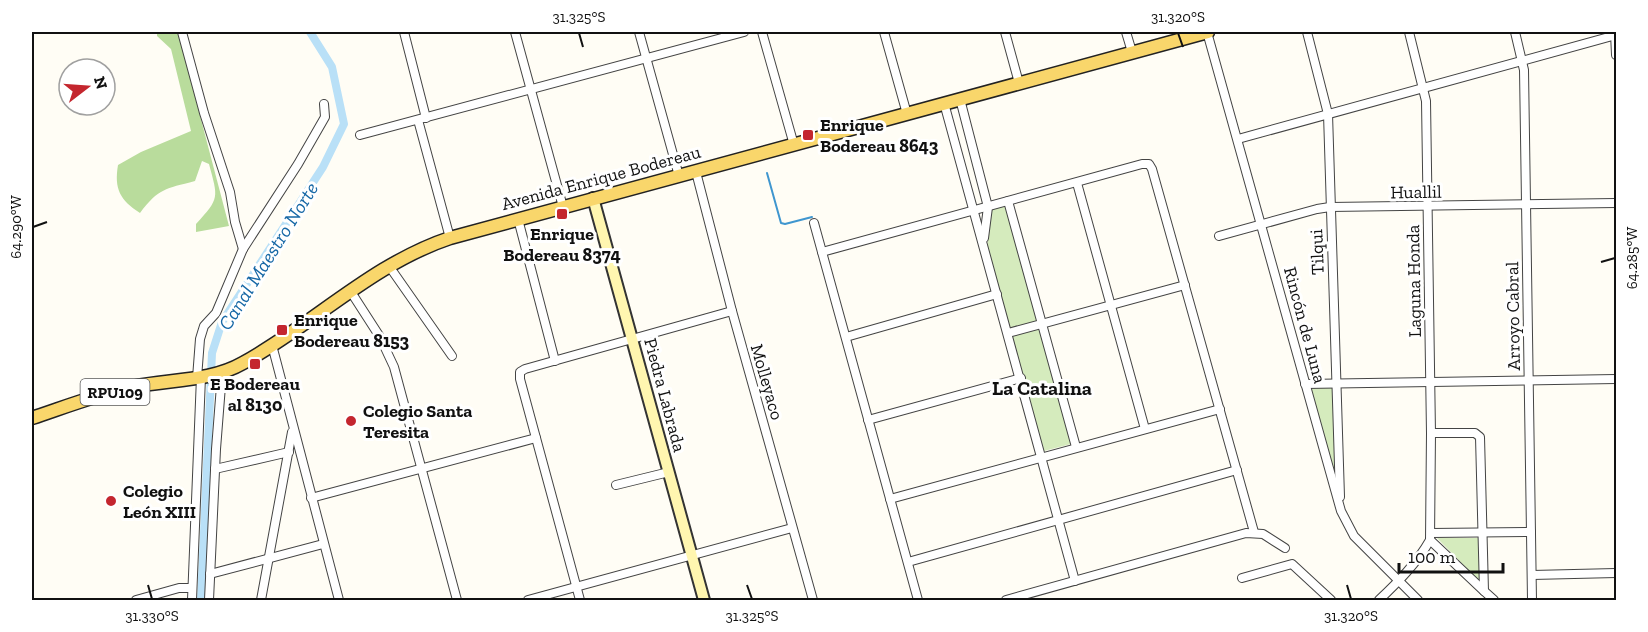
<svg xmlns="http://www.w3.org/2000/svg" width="1648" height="632" font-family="'Zilla Slab',serif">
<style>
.green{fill:#d5ebbd}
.forest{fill:#b9dc9c}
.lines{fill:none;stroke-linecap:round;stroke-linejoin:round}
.stream{stroke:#3f96cf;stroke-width:2}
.canal{stroke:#b9e0f7;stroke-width:8}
.street-casing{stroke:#444;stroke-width:10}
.secondary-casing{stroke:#333;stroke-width:14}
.primary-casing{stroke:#222;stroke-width:15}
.street{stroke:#fff;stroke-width:8}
.secondary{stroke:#fff6b0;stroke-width:10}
.primary{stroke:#f9d66b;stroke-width:12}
.ticks{fill:none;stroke:#111;stroke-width:2}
.poi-dot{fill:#c4262e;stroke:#fff;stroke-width:2}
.labels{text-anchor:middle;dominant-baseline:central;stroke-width:6;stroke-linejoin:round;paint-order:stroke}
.shield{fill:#fff;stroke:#585858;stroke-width:1.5}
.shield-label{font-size:16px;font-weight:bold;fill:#111}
.poi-label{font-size:18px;font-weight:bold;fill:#111;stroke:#fff;text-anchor:start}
.street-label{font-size:18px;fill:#111;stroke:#fff}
.water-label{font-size:20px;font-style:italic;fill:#1768a6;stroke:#fff}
.neighbourhood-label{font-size:20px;font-weight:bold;fill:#111;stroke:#fff}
.neatline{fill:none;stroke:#111;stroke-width:2}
.ticks-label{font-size:15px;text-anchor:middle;fill:#111}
</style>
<rect width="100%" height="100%" fill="#fffdf5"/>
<g class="green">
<path d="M1006,205L1037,321L1010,328L987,246L992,209Z"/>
<path d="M1039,328L1071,444L1044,451L1012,336Z"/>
<path d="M1333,380L1338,502L1307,381Z"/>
<path d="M1437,538H1482V584Z"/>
</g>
<path class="forest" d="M157,32H178L229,226L196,232V224C220,198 218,198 209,164L202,161L195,181C165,189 159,188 140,213C120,200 114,189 118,165L141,152L191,131L171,49L157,36Z"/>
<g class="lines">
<path class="stream" d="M767,173L781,223L785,224L812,217"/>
<path class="canal" d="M201,600L212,353L222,322L323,167L344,124L332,67L310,32"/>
<defs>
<g id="street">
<path d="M182,32L204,113L230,192L235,222L243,249"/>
<path d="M404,32L426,118"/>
<path d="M515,32L563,207"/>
<path d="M639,32L679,176"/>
<path d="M762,32L794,145"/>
<path d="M884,32L907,114"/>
<path d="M1005,32L1019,83"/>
<path d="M1126,32L1132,52"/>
<path d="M1207,32L1341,511L1354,536L1418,600"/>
<path d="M1307,32L1328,114L1340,497"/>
<path d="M1409,32L1426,101L1431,433L1430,540L1484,591"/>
<path d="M1515,32L1524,70L1532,600"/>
<path d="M1615,33L1616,55"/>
<path d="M960,99L988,207L984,238"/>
<path d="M944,103L1075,581"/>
<path d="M418,120L450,238"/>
<path d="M360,135L744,32"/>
<path d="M1238,139L1616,35"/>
<path d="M696,172L732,311L813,600"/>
<path d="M1077,183L1145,429"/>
<path d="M1008,201L1076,447"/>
<path d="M518,219L555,361"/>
<path d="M814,223L918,600"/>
<path d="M1219,236L1317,209L1330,207L1616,203"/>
<path d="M822,252L1142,164H1149L1152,169L1254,532"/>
<path d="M389,266L452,356"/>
<path d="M351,292L380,337L394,367L457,600"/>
<path d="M1008,333L1185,285"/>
<path d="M846,337L997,294"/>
<path d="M272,345L339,600"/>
<path d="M197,378L200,339L204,326L216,313L243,249L298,164L325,117L324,104"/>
<path d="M1305,384L1616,379"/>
<path d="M868,420L1021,378"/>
<path d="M1431,433H1475L1480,437L1484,591L1494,600"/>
<path d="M215,469L289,452"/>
<path d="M616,485L669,472"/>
<path d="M311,498L536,438"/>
<path d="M890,499L1220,409"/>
<path d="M1431,533L1531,532"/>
<path d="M908,562L1237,470"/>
<path d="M210,574L323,544"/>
<path d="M1532,575L1616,573"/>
<path d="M1242,578L1292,564L1331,600"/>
<path d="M136,600L179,588H192"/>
<path d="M192,600L201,377"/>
<path d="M209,600L216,449L222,373"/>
<path d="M261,600L292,432"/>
<path d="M528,600L792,528"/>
<path d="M580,600L520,379V372L525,369L732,311"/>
<path d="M1006,600L1246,533L1263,534L1285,548"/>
<path d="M1379,600C1398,582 1417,563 1430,540"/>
</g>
<path id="secondary" d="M593,198L704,600"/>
<path id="primary" d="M32,418C65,407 98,394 132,387C169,379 210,382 243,363C314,324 372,264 450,238L1208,32"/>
</defs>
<use href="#street" class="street-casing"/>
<use href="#secondary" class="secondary-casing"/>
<use href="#primary" class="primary-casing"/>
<use href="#street" class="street"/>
<use href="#secondary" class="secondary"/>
<use href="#primary" class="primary"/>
</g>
<path class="ticks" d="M579,33L583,47M1178,33L1183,47M33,227L47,222M1601,262L1615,258M148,585L152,599M747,585L752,599M1347,585L1351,599"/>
<g class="poi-dot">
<rect x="802" y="129" width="12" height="12" rx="3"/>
<rect x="556" y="208" width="12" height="12" rx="3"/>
<rect x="276" y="324" width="12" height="12" rx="3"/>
<rect x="249" y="358" width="12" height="12" rx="3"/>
<circle cx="351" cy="421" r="6"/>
<circle cx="111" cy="501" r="6"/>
</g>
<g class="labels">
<rect class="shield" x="80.5" y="379" width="69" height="26" rx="4.5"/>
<g class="shield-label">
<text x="115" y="392">RPU109</text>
</g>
<g class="poi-label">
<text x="820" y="125">Enrique<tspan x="820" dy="21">Bodereau 8643</tspan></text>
<text x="562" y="234" text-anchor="middle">Enrique<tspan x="562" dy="21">Bodereau 8374</tspan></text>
<text x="294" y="320">Enrique<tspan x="294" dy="21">Bodereau 8153</tspan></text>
<text x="255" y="384" text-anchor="middle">E Bodereau<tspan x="255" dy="21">al 8130</tspan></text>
<text x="363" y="411">Colegio Santa<tspan x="363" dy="21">Teresita</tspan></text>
<text x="123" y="491">Colegio<tspan x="123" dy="21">León XIII</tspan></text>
</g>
<g class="street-label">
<text transform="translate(601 178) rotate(-15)">Avenida Enrique Bodereau</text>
<text transform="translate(1416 192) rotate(-1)">Huallil</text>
<text transform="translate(1317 252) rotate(-92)">Tilqui</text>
<text transform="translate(1414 281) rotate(-91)">Laguna Honda</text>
<text transform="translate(1513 316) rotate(-91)">Arroyo Cabral</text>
<text transform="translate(1305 325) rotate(75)">Rincón de Luna</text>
<text transform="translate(767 382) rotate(74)">Molleyaco</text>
<text transform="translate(665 395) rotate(75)">Piedra Labrada</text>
</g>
<g class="water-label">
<text transform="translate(268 256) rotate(-58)">Canal Maestro Norte</text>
</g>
<g class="neighbourhood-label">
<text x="1042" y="388">La Catalina</text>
</g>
</g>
<rect width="1648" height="632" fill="none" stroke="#ffffff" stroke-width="66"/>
<g transform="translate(87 87) rotate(73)"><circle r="28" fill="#ffffff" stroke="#a0a0a0" stroke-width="1.5"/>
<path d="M0-4.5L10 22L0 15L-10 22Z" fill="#c4262e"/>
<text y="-9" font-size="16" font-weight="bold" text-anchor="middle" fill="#111111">N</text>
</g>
<path d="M1399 563v9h104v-9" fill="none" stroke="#111111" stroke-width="3"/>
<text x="1408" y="563" font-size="18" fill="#111111" stroke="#ffffff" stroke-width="4.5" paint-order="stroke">100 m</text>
<rect x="33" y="33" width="1582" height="566" class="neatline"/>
<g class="ticks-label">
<text x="579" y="22">31.325°S</text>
<text x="1178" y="22">31.320°S</text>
<text transform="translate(16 227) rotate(-90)" y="5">64.290°W</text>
<text transform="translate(1632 258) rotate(-90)" y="5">64.285°W</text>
<text x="152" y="621">31.330°S</text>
<text x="752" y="621">31.325°S</text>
<text x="1351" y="621">31.320°S</text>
</g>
</svg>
